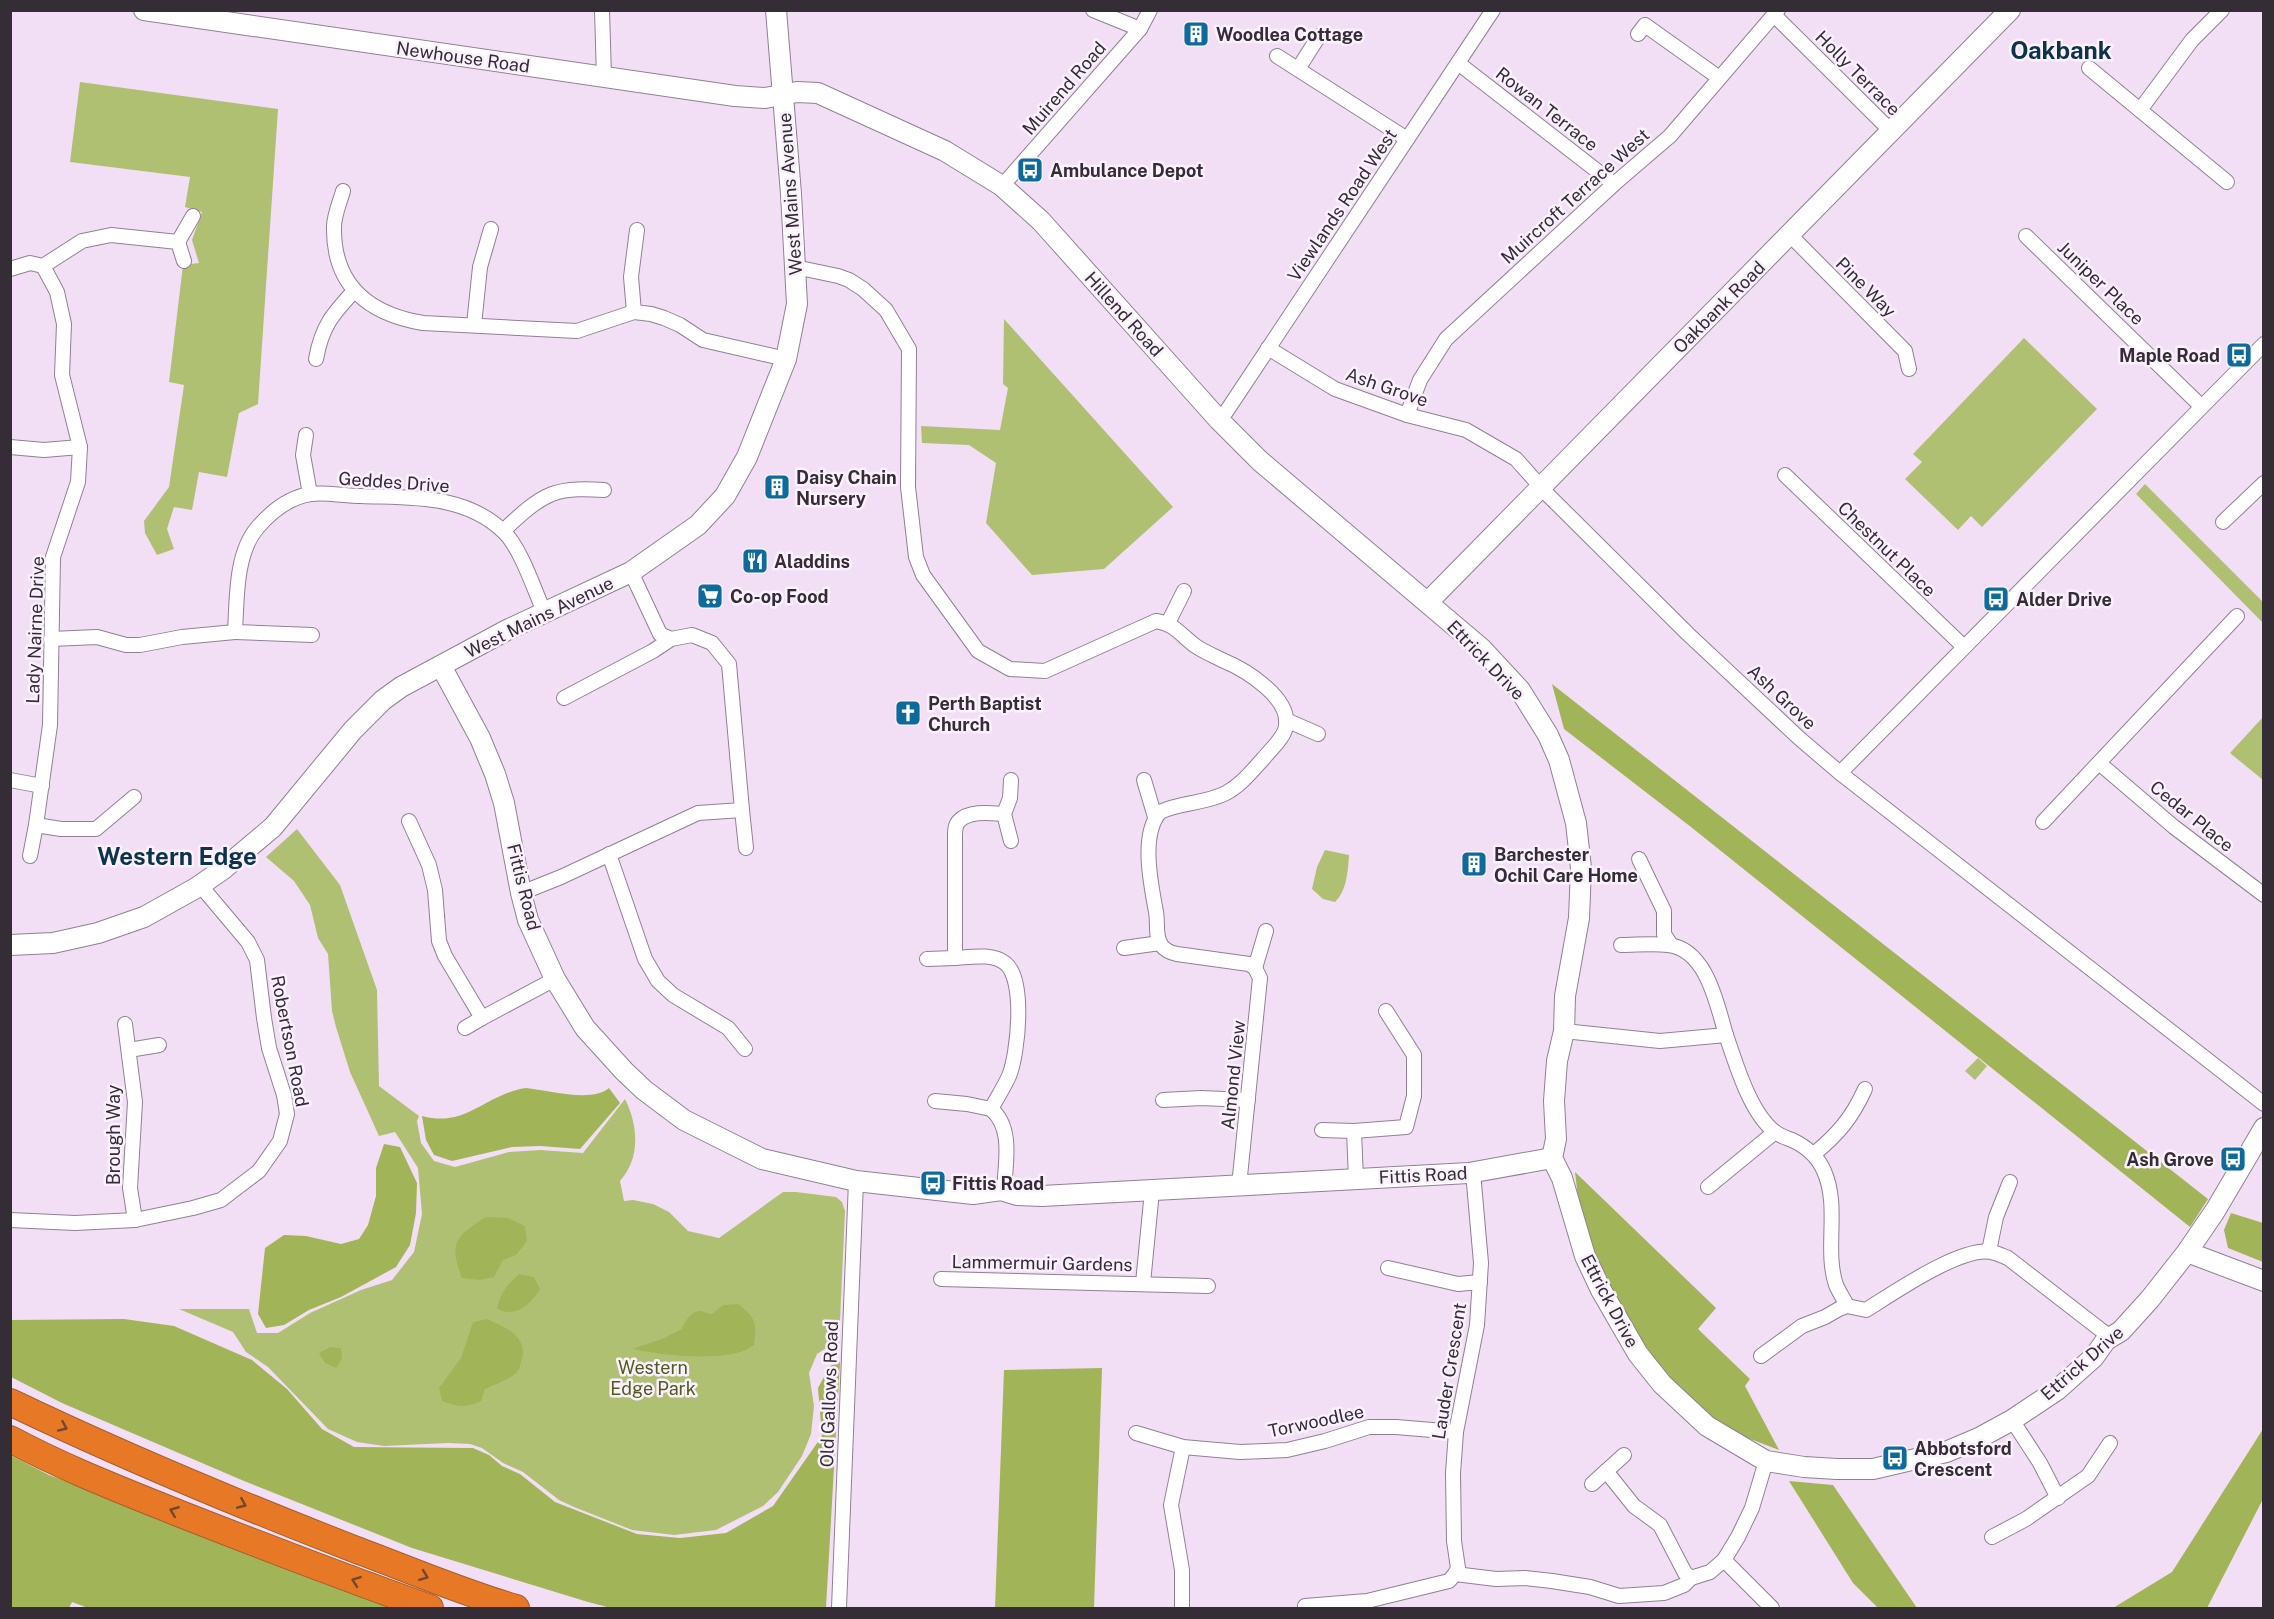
<svg xmlns="http://www.w3.org/2000/svg" width="2274" height="1619" font-family="'Public Sans',sans-serif">
<style>
.green{fill:#b0c072}
.forest{fill:#a2b458}
.lines{fill:none;stroke-linecap:round;stroke-linejoin:round}
.street-casing{stroke:#918094;stroke-width:16}
.secondary-casing{stroke:#918094;stroke-width:22}
.highway-casing{stroke:#a85e2b;stroke-width:28}
.street{stroke:#fff;stroke-width:14}
.secondary{stroke:#fff;stroke-width:20}
.highway{stroke:#e77825;stroke-width:26}
.oneway{stroke:#73472f}
.labels{text-anchor:middle;dominant-baseline:central;stroke-width:5;stroke-linejoin:round;paint-order:stroke}
.poi-label{font-size:18px;font-weight:bold;fill:#342d35;stroke:#fbf0fd;text-anchor:start}
.street-label{font-size:18px;fill:#342d35;stroke:#fbf0fd}
.park-label{font-size:18px;fill:#505b19;stroke:#fbf0fd}
.district-label{font-size:24px;font-weight:bold;fill:#0b344b;stroke:#fbf0fd}
</style>
<rect width="100%" height="100%" fill="#f2dff6"/>
<g class="green">
<path d="M80,82L278,109L258,404L239,413L227,477L199,472L192,510L174,507L167,529L174,549L157,555L145,533L144,521L169,487L184,385L169,382L183,265L199,263L192,240L202,212L185,207L190,177L70,162Z"/>
<path d="M1004,319L1173,507L1104,569L1032,575L986,523L996,463L969,445L922,443L921,426L1000,430L1008,388L1003,384Z"/>
<path d="M2024,338L2097,409L1982,527L1971,516L1958,530L1905,479L1922,462L1913,454Z"/>
<path d="M2145,484L2263,602V623L2136,494Z"/>
<path d="M2263,717V780L2230,753Z"/>
<path d="M297,829L340,885L377,990L379,1086L419,1116L417,1121L421,1143L434,1161L455,1167L509,1152L540,1150L583,1153L625,1099C638,1125 641,1158 620,1181L624,1201L633,1200L653,1204L669,1212L688,1231L719,1238L783,1192H796L836,1197L842,1202L845,1211L839,1343L829,1346L817,1354L809,1373L814,1406L811,1434L802,1456L778,1492L763,1506L716,1530L674,1535L632,1530L574,1507L559,1500L523,1472L503,1463L482,1448L470,1444L448,1443L384,1446L357,1442L328,1429L268,1367L246,1352L233,1332L179,1309H249L257,1333H278L310,1313L361,1290L392,1280L414,1252L422,1214L418,1168L395,1132L379,1136L350,1072L336,1027L332,1011L328,954L318,938L310,905L294,881L266,857Z"/>
<path d="M1325,850L1349,855C1348,870 1347,891 1335,902L1323,899L1312,889L1317,867Z"/>
<path d="M1978,1058L1987,1066L1975,1080L1965,1071Z"/>
</g>
<g class="forest">
<path d="M1552,684L2208,1199L2190,1227L1691,827L1564,729Z"/>
<path d="M526,1088C547,1090 593,1103 609,1088L620,1103L580,1149L540,1146L512,1147L452,1161L434,1155L426,1140L422,1116C467,1128 485,1094 526,1088Z"/>
<path d="M384,1144L400,1147L417,1183L416,1213L410,1245L396,1267L341,1297L309,1310L284,1325L266,1328L258,1314L265,1248L284,1235L306,1236L341,1244L359,1239L368,1225L376,1196V1168Z"/>
<path d="M1575,1172L1716,1308L1698,1329L1750,1379L1745,1386L1779,1450L1727,1430L1673,1384L1611,1298L1580,1215Z"/>
<path d="M2231,1213L2263,1223V1262L2228,1248L2224,1230Z"/>
<path d="M486,1217L508,1218L525,1226L527,1241L516,1255L503,1260L494,1277L480,1280L462,1278C448,1243 456,1236 486,1217Z"/>
<path d="M519,1274L534,1277L540,1289C530,1305 516,1318 497,1309C500,1293 507,1285 519,1274Z"/>
<path d="M738,1304C756,1318 757,1323 754,1345C731,1364 661,1355 632,1349L662,1339L682,1329C685,1321 691,1310 702,1311C705,1312 709,1314 712,1314L723,1305Z"/>
<path d="M124,1319L174,1326L252,1360L287,1389L322,1429L354,1447L473,1448L489,1455L502,1466L520,1474L555,1502L637,1534L680,1538L726,1533L773,1506L822,1436L818,1388L830,1366L840,1362L826,1608H611L588,1602L412,1548L244,1481L62,1403L11,1377V1320Z"/>
<path d="M487,1319C505,1327 530,1337 521,1362C520,1367 519,1370 515,1374C506,1381 495,1384 485,1389L481,1401C467,1408 457,1407 442,1401L439,1388L461,1358L473,1322Z"/>
<path d="M330,1347L341,1348L342,1359L336,1368L325,1363L319,1353Z"/>
<path d="M1102,1368L1094,1608H995L1004,1370Z"/>
<path d="M2263,1429V1499L2207,1608H2113L2172,1572Z"/>
<path d="M10,1455L49,1475L415,1608H88L72,1602L69,1608H11Z"/>
<path d="M1789,1481L1833,1485L1917,1608H1878L1853,1583Z"/>
</g>
<g class="lines">
<defs>
<g id="street">
<path d="M602,10L604,77"/>
<path d="M1093,10L1140,29"/>
<path d="M1774,15L1892,132"/>
<path d="M1638,34L1645,25L1718,77"/>
<path d="M1277,56L1407,139"/>
<path d="M1458,63L1614,184"/>
<path d="M2089,68L2227,182"/>
<path d="M1298,69L1319,36"/>
<path d="M2140,110L2192,40L2222,10"/>
<path d="M1002,186L1140,29L1150,10"/>
<path d="M343,191C340,202 334,215 334,227C333,286 369,314 423,323L577,331L634,312L651,314L664,318L680,325L703,340L786,359"/>
<path d="M1790,235L1905,351L1909,369"/>
<path d="M2026,236L2201,406"/>
<path d="M178,242L193,216"/>
<path d="M43,266L57,292L64,324L62,375L80,447L78,482L53,557L50,725L36,825L61,829H96L134,797"/>
<path d="M795,267L838,276L849,280L863,289L886,310L909,349L908,487L916,557L923,575L978,651L1010,669L1045,671L1156,621C1176,624 1181,636 1197,647C1205,652 1214,656 1222,660C1244,669 1295,699 1285,730C1282,740 1270,750 1263,759C1252,771 1241,785 1226,793C1205,804 1179,802 1160,812C1140,835 1151,884 1156,912C1158,922 1155,936 1161,945C1165,950 1171,953 1177,954L1249,964L1255,968L1260,978L1239,1186"/>
<path d="M10,269L30,263L43,266L82,241L111,235L178,242L184,261"/>
<path d="M634,312L631,277L637,230"/>
<path d="M474,325L480,267L491,229"/>
<path d="M1268,348L1335,389L1407,415L1466,430L1516,459L1547,494L1688,634L1799,738L1840,773L2264,1104"/>
<path d="M316,359C322,326 332,315 354,291"/>
<path d="M1407,415L1420,380L1446,339L1614,184L1670,136L1778,10"/>
<path d="M1219,420L1226,412L1493,10"/>
<path d="M306,435L303,455L310,494"/>
<path d="M10,447L44,450L80,447"/>
<path d="M1785,475L1964,647"/>
<path d="M2223,522L2264,483"/>
<path d="M503,531C517,518 534,501 552,494C568,488 588,489 604,490"/>
<path d="M631,572L660,634L671,639"/>
<path d="M1168,623L1184,591"/>
<path d="M235,632L312,635"/>
<path d="M51,639L97,637L126,645H140L182,637L235,632C237,600 235,553 258,527C271,512 290,497 311,494C326,492 345,496 361,496C411,498 464,494 503,531C521,548 534,589 544,612"/>
<path d="M1286,720L1318,734"/>
<path d="M2099,763L2174,827L2264,895"/>
<path d="M1840,773L2264,344"/>
<path d="M10,780L42,786"/>
<path d="M1011,780L1010,798L1004,814L1011,841"/>
<path d="M1144,780L1155,817"/>
<path d="M742,810L746,848"/>
<path d="M1004,814C991,813 969,810 959,821C955,825 955,831 955,836V958C971,957 992,953 1005,963C1026,979 1018,1054 1009,1076C1004,1087 997,1098 991,1109C1014,1128 1005,1165 1004,1191"/>
<path d="M409,821L429,865L435,890L439,941L445,956L482,1018L555,979"/>
<path d="M2043,822L2237,616"/>
<path d="M609,854L645,959L658,981L673,995L728,1028L745,1049"/>
<path d="M30,856L36,825"/>
<path d="M1639,859L1664,911V934L1671,945"/>
<path d="M521,893L561,877L698,813L742,810L729,664L712,643L692,635L671,639L653,651L564,698"/>
<path d="M1621,945C1636,945 1653,943 1668,945C1707,949 1717,1005 1726,1035"/>
<path d="M1124,948L1160,943"/>
<path d="M927,959L955,958"/>
<path d="M1255,968L1266,931"/>
<path d="M125,1024L135,1102L130,1188L135,1220"/>
<path d="M465,1028L482,1018"/>
<path d="M1564,1031L1660,1041L1726,1035C1736,1064 1750,1113 1775,1132C1780,1136 1787,1138 1792,1140C1807,1147 1818,1157 1824,1171C1840,1207 1824,1249 1836,1285C1839,1292 1844,1299 1847,1306"/>
<path d="M129,1050L159,1045"/>
<path d="M1163,1100L1201,1098L1248,1100"/>
<path d="M935,1101L967,1104L991,1109"/>
<path d="M1322,1130L1354,1131L1406,1127L1414,1096V1055L1386,1011"/>
<path d="M1354,1131L1356,1179"/>
<path d="M1814,1154C1838,1134 1852,1118 1865,1089"/>
<path d="M1708,1187L1775,1132"/>
<path d="M10,1220L75,1223L135,1220L193,1208L221,1200L259,1171L280,1141L287,1114L284,1095L269,1048L264,1018L257,960L248,942L200,885"/>
<path d="M1989,1251L1996,1217L2010,1182"/>
<path d="M1388,1268L1458,1284L1480,1282"/>
<path d="M941,1279L1208,1286"/>
<path d="M1143,1283L1152,1191"/>
<path d="M1761,1356L1802,1326L1825,1317L1839,1309L1847,1306L1866,1310C1892,1294 1961,1246 1991,1252C1997,1253 2003,1256 2008,1258L2110,1337"/>
<path d="M2012,1420L2040,1463L2058,1498"/>
<path d="M1136,1433L1183,1447L1240,1452L1287,1450L1325,1441L1369,1427H1396L1456,1432"/>
<path d="M1606,1471L1634,1506L1660,1525L1685,1573L1691,1578"/>
<path d="M1592,1484L1624,1455"/>
<path d="M1992,1537L2026,1519L2088,1476L2110,1443"/>
<path d="M1724,1560L1772,1608"/>
<path d="M1455,1574L1458,1568L1454,1541L1453,1473L1456,1432L1477,1325L1481,1263L1473,1172"/>
<path d="M1305,1606L1367,1601L1449,1581L1455,1574L1496,1579L1525,1578L1552,1581L1590,1587L1619,1596L1664,1593L1684,1585L1691,1578L1710,1572L1724,1560L1738,1537L1752,1508L1766,1461"/>
<path d="M839,1608L856,1181"/>
<path d="M1182,1608V1570L1171,1505L1183,1447"/>
</g>
<g id="secondary">
<path d="M144,10L735,96L765,98L797,92L818,93L945,151L1002,186L1041,221L1219,420L1260,461L1482,649L1520,690L1548,735L1559,760L1576,823L1581,868L1579,918L1565,996L1564,1031L1557,1061L1554,1101L1556,1139L1552,1158L1562,1178L1585,1256L1601,1290L1638,1354L1662,1384L1707,1426L1766,1461L1804,1467L1837,1469H1873L1946,1452L1979,1438L2012,1420L2057,1390L2094,1357L2106,1340L2121,1331L2150,1299L2187,1252L2215,1211L2264,1128"/>
<path d="M1428,602L2010,10"/>
<path d="M441,666L480,738L495,774L504,803L521,893L528,920L555,979L585,1028L624,1071L644,1090L684,1120L762,1159L856,1181L973,1194L1001,1190L1017,1195L1042,1196L1469,1173L1552,1158"/>
<path d="M10,945L53,943L98,933L144,917L196,888L222,870L273,827L353,730L383,700L401,687L507,630L631,572L698,525L725,496L747,457L786,359L797,304L791,194L776,10"/>
<path d="M2187,1252L2264,1281"/>
</g>
<g id="highway">
<path d="M10,1402C123,1456 238,1504 354,1549C408,1569 461,1592 516,1608"/>
<path d="M10,1439C64,1468 121,1490 178,1513C262,1546 346,1578 430,1608"/>
</g>
</defs>
<use href="#street" class="street-casing"/>
<use href="#secondary" class="secondary-casing"/>
<use href="#highway" class="highway-casing"/>
<use href="#street" class="street"/>
<use href="#secondary" class="secondary"/>
<use href="#highway" class="highway"/>
</g>
<defs><path id="oneway-chevron" d="M-2-3.5L2.5 0L-2 3.5" fill="none" stroke-width="1.6" stroke-linecap="round" stroke-linejoin="round" transform="scale(1.5)"/></defs>
<g class="oneway">
<use href="#oneway-chevron" transform="translate(63 1427) rotate(24)"/>
<use href="#oneway-chevron" transform="translate(242 1504) rotate(23)"/>
<use href="#oneway-chevron" transform="translate(174 1511) rotate(-158)"/>
<use href="#oneway-chevron" transform="translate(424 1576) rotate(21)"/>
<use href="#oneway-chevron" transform="translate(356 1581) rotate(-160)"/>
</g>
<defs>
<symbol id="building-square" viewBox="-11 -11 22 22"><rect x="-9" y="-9" width="18" height="18" rx="4" fill="#0d6a9a" stroke="#fbf0fd"/><path d="M-4-6H4V6H1V3H-1V6H-4ZM-2.5-4.3h1.7v1.8h-1.7ZM.8-4.3h1.7v1.8H.8ZM-2.5-1h1.7V.8h-1.7ZM.8-1h1.7V.8H.8Z" fill="#fff"/></symbol>
<symbol id="bus-square" viewBox="-11 -11 22 22"><rect x="-9" y="-9" width="18" height="18" rx="4" fill="#0d6a9a" stroke="#fbf0fd"/><path d="M-5-6H5V4H4V6H2V4H-2V6H-4V4H-5ZM-3.5-4V0h7V-4ZM-3.5 1.2v1.5H-2V1.2ZM2 1.2v1.5H3.5V1.2Z" fill="#fff"/></symbol>
<symbol id="restaurant-square" viewBox="-11 -11 22 22"><rect x="-9" y="-9" width="18" height="18" rx="4" fill="#0d6a9a" stroke="#fbf0fd"/><path d="M-5-6h1v4h1v-4h1v4h1v-4h1v5L-1.5 .5V6h-2V.5L-5-1ZM5-6V6H3V1.5H1.5Q1.5-4 5-6Z" fill="#fff"/></symbol>
<symbol id="supermarket-square" viewBox="-11 -11 22 22"><rect x="-9" y="-9" width="18" height="18" rx="4" fill="#0d6a9a" stroke="#fbf0fd"/><path d="M-6-5.5h2.5l.6 2H6L4.5 2H-2.5L-4.4-4H-6ZM-1.5 3.2a1.3 1.3 0 1 0 .1 0ZM3 3.2a1.3 1.3 0 1 0 .1 0Z" fill="#fff"/></symbol>
<symbol id="church-square" viewBox="-11 -11 22 22"><rect x="-9" y="-9" width="18" height="18" rx="4" fill="#0d6a9a" stroke="#fbf0fd"/><path d="M-1.2-6h2.4v3.5h3.3v2.4h-3.3V6h-2.4V-.1h-3.3v-2.4h3.3Z" fill="#fff"/></symbol>
</defs>
<g fill-rule="evenodd">
<use href="#building-square" x="1181" y="19" width="30" height="30"/>
<use href="#bus-square" x="1015" y="155" width="30" height="30"/>
<use href="#bus-square" x="2224" y="340" width="30" height="30"/>
<use href="#building-square" x="762" y="472" width="30" height="30"/>
<use href="#restaurant-square" x="740" y="546" width="30" height="30"/>
<use href="#supermarket-square" x="695" y="581" width="30" height="30"/>
<use href="#bus-square" x="1981" y="584" width="30" height="30"/>
<use href="#church-square" x="893" y="698" width="30" height="30"/>
<use href="#building-square" x="1459" y="849" width="30" height="30"/>
<use href="#bus-square" x="2218" y="1144" width="30" height="30"/>
<use href="#bus-square" x="918" y="1168" width="30" height="30"/>
<use href="#bus-square" x="1880" y="1443" width="30" height="30"/>
</g>
<g class="labels">
<g class="poi-label">
<text x="1216" y="34">Woodlea Cottage</text>
<text x="1050" y="170">Ambulance Depot</text>
<text x="2220" y="355" text-anchor="end">Maple Road</text>
<text x="796" y="477">Daisy Chain<tspan x="796" dy="21">Nursery</tspan></text>
<text x="774" y="561">Aladdins</text>
<text x="730" y="596">Co-op Food</text>
<text x="2016" y="599">Alder Drive</text>
<text x="928" y="703">Perth Baptist<tspan x="928" dy="21">Church</tspan></text>
<text x="1494" y="854">Barchester<tspan x="1494" dy="21">Ochil Care Home</tspan></text>
<text x="2214" y="1159" text-anchor="end">Ash Grove</text>
<text x="952" y="1183">Fittis Road</text>
<text x="1914" y="1448">Abbotsford<tspan x="1914" dy="21">Crescent</tspan></text>
</g>
<g class="street-label">
<text transform="translate(463 57) rotate(8)">Newhouse Road</text>
<text transform="translate(1858 73) rotate(45)">Holly Terrace</text>
<text transform="translate(1064 88) rotate(-49)">Muirend Road</text>
<text transform="translate(1547 109) rotate(38)">Rowan Terrace</text>
<text transform="translate(790 194) rotate(-94)">West Mains Avenue</text>
<text transform="translate(1575 196) rotate(-42)">Muircroft Terrace West</text>
<text transform="translate(1342 205) rotate(-56)">Viewlands Road West</text>
<text transform="translate(2101 283) rotate(44)">Juniper Place</text>
<text transform="translate(1866 287) rotate(45)">Pine Way</text>
<text transform="translate(1719 307) rotate(-45)">Oakbank Road</text>
<text transform="translate(1124 314) rotate(48)">Hillend Road</text>
<text transform="translate(1387 387) rotate(19)">Ash Grove</text>
<text transform="translate(394 482) rotate(4)">Geddes Drive</text>
<text transform="translate(1887 549) rotate(44)">Chestnut Place</text>
<text transform="translate(539 617) rotate(-26)">West Mains Avenue</text>
<text transform="translate(35 630) rotate(-88)">Lady Nairne Drive</text>
<text transform="translate(1486 660) rotate(46)">Ettrick Drive</text>
<text transform="translate(1782 697) rotate(43)">Ash Grove</text>
<text transform="translate(2192 816) rotate(39)">Cedar Place</text>
<text transform="translate(524 887) rotate(76)">Fittis Road</text>
<text transform="translate(290 1041) rotate(79)">Robertson Road</text>
<text transform="translate(1233 1075) rotate(-84)">Almond View</text>
<text transform="translate(113 1135) rotate(-90)">Brough Way</text>
<text transform="translate(1423 1175) rotate(-3)">Fittis Road</text>
<text transform="translate(1042 1263) rotate(1)">Lammermuir Gardens</text>
<text transform="translate(1610 1301) rotate(62)">Ettrick Drive</text>
<text transform="translate(2082 1363) rotate(-41)">Ettrick Drive</text>
<text transform="translate(1449 1371) rotate(-81)">Lauder Crescent</text>
<text transform="translate(829 1394) rotate(-88)">Old Gallows Road</text>
<text transform="translate(1316 1421) rotate(-12)">Torwoodlee</text>
</g>
<g class="park-label">
<text x="653" y="1367">Western<tspan x="653" dy="21">Edge Park</tspan></text>
</g>
<g class="district-label">
<text x="2061" y="50">Oakbank</text>
<text x="177" y="856">Western Edge</text>
</g>
</g>
<rect width="2274" height="1619" fill="none" stroke="#342d35" stroke-width="24"/>
</svg>
